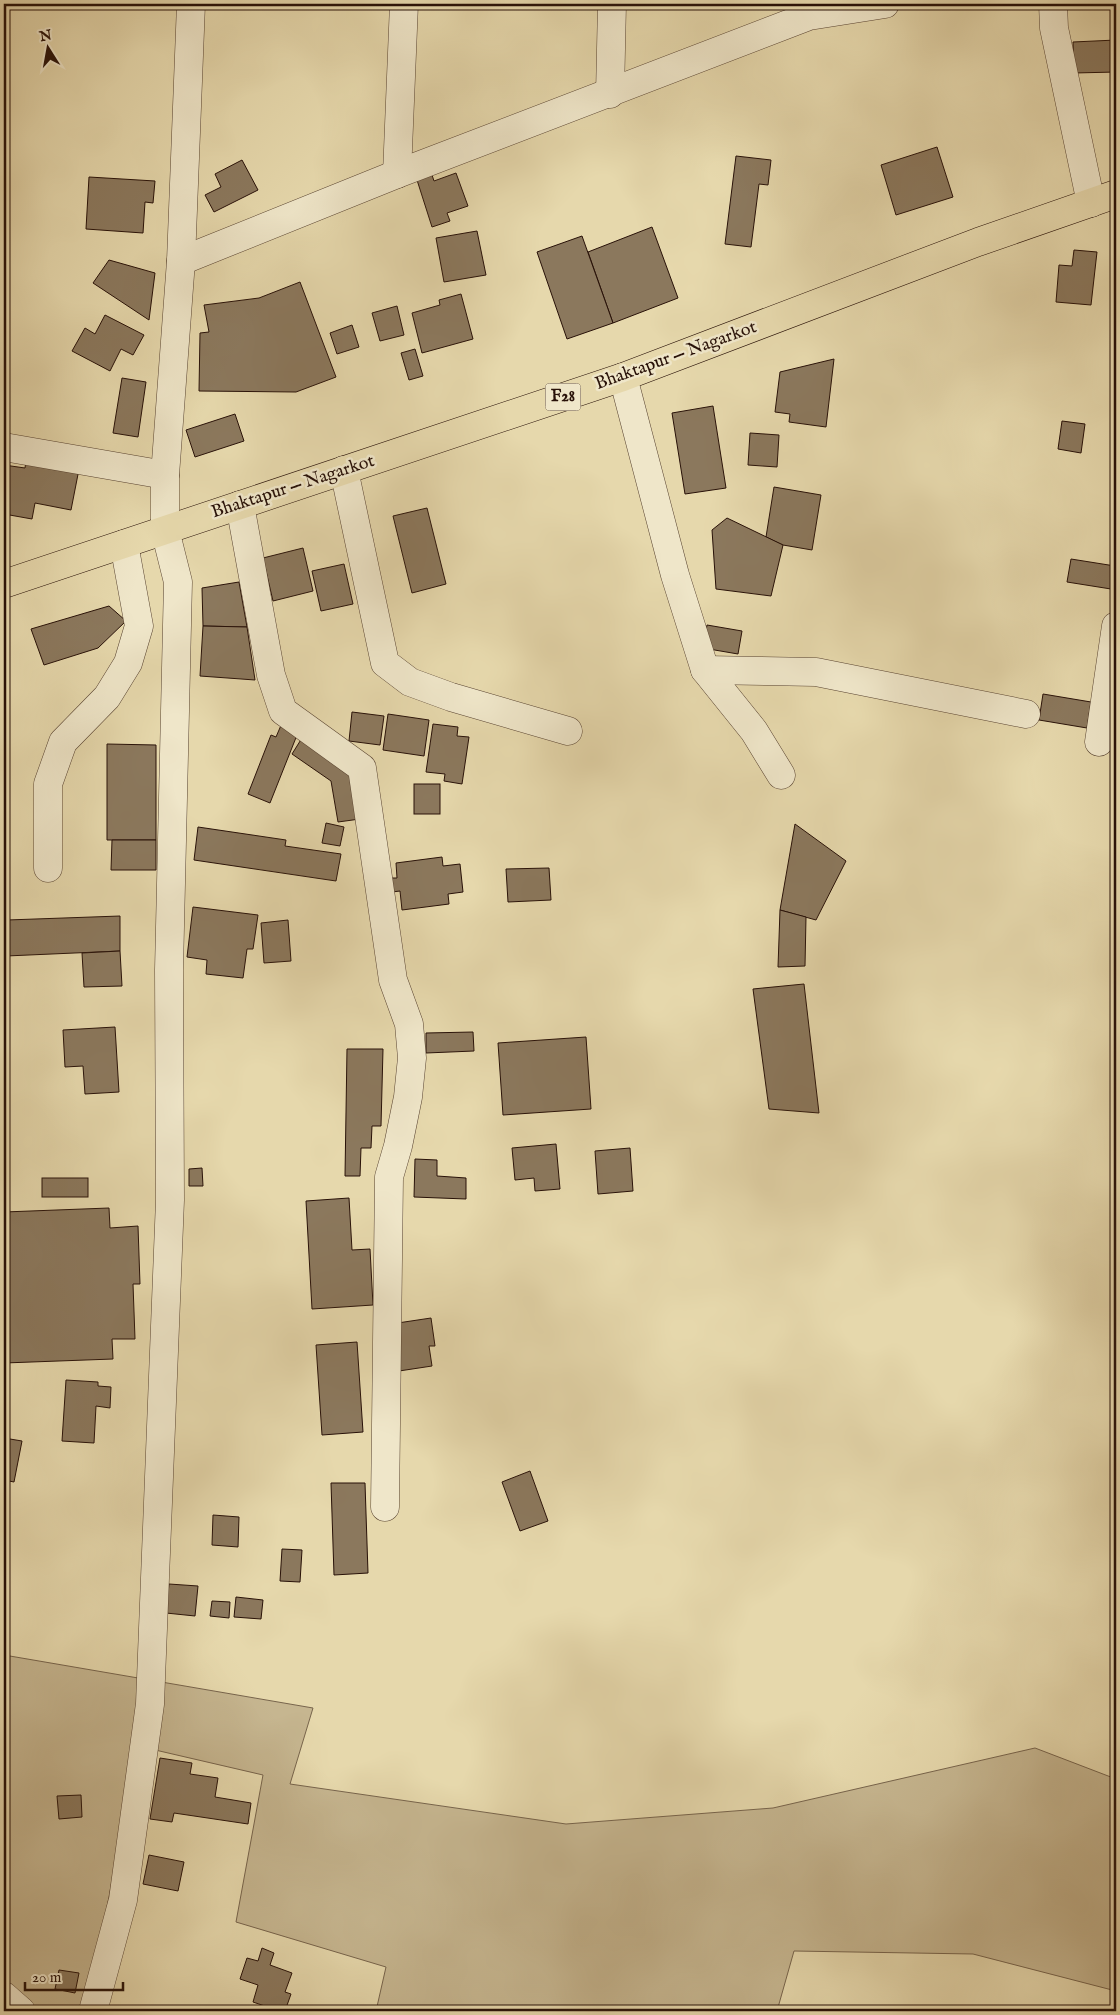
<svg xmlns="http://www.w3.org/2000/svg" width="1120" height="2015" font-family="'IM FELL English',serif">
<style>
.green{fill:#c6b690;stroke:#77644c}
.building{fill:#8b785d;stroke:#281108}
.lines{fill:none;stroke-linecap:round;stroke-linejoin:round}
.minor-casing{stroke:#584331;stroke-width:29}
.major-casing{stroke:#281108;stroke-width:29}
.minor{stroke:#efe6c9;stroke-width:28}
.major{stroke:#e6d8ac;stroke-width:28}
.labels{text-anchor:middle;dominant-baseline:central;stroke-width:5;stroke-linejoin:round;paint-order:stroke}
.shield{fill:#efe6c9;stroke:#645142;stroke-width:1}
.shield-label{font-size:16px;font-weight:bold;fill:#281108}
.street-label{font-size:18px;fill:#281108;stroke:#efe6c9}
</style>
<rect width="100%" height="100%" fill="#e6d8ac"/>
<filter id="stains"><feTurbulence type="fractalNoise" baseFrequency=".004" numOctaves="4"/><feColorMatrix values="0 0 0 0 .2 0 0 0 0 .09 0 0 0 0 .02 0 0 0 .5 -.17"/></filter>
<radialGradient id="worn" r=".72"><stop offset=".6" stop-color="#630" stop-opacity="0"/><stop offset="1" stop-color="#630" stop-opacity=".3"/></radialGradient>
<path class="green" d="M4,1655L313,1708L290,1784L566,1824L773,1808L1035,1748L1116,1779V1991L973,1954L794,1951L777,2011H376L386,1967L236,1922L263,1775L138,1746L87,2011H4Z"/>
<g class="building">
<path d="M1116,40V72L1074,73L1073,42Z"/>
<path d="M937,147L953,197L896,215L881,165Z"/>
<path d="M736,156L771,160L768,185L759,184L751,247L725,244Z"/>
<path d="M242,160L258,190L214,212L205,195L221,187L215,174Z"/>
<path d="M456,173L468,206L447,213L450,221L432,227L417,180L432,175L434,181Z"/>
<path d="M89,177L155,181L153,203L145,202L143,233L86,229Z"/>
<path d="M652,227L678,298L613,323L588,252Z"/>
<path d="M477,231L486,275L444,282L436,238Z"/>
<path d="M582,236L613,323L567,339L537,252Z"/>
<path d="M1074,250L1097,252L1091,305L1056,302L1059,265L1072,266Z"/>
<path d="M109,260L155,273L149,320L93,283Z"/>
<path d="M300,282L336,377L296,392L199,391L200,333L209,332L204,305L259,298Z"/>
<path d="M461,294L473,339L422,353L412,313L440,305L439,300Z"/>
<path d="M397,306L404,335L380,341L372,313Z"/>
<path d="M105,315L144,335L133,355L121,349L110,371L72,351L85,328L95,334Z"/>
<path d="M352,325L359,347L337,354L330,333Z"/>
<path d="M415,349L423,376L409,380L401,353Z"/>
<path d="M834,359L826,427L789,422L790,414L775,412L780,372Z"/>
<path d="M122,378L146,382L138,437L113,433Z"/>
<path d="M713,406L726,488L685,494L672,413Z"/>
<path d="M235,414L244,441L195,457L186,430Z"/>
<path d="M1062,421L1085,424L1081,453L1058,449Z"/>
<path d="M750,433L779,435L777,467L748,465Z"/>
<path d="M26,461L80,464L71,510L35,503L32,519L4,514V465L25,468Z"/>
<path d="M774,487L821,495L812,550L783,545L766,537Z"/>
<path d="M427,508L446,584L412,593L393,516Z"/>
<path d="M727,518L783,545L771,596L716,589L712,530Z"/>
<path d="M303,548L313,591L273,601L263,558Z"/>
<path d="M1071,559L1115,566L1111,589L1067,582Z"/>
<path d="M344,564L353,604L321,611L312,571Z"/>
<path d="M239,582L247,627L203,626L202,588Z"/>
<path d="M109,606L126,621L98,648L44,665L31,629Z"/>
<path d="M707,625L742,631L738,654L703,648Z"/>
<path d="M203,626L247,627L255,680L200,676Z"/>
<path d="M1043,694L1091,702L1087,728L1039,720Z"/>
<path d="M352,712L384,716L380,745L349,741Z"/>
<path d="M388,714L429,720L424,756L383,750Z"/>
<path d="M282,723L299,730L270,803L248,794L271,735L276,737Z"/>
<path d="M433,724L458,727L457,736L469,737L462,784L444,781L445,774L426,772Z"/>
<path d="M302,738L353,774L360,819L338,822L331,781L292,754Z"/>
<path d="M107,744L156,745V840H107Z"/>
<rect x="414" y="784" width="26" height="30"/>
<path d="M326,823L344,827L340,846L322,843Z"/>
<path d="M795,824L846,861L816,920L780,910Z"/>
<path d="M198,827L286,840L285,846L341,854L336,881L194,860Z"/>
<path d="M112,840H156V870H111Z"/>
<path d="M442,857L443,866L460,864L463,892L448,894L449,904L402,910L400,891L392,892L390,878H397L396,863Z"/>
<path d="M549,868L551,900L508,902L506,869Z"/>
<path d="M193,907L258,915L253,949H247L243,978L206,974L207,960L187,957Z"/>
<path d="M780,910L806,917L805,966L778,967Z"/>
<path d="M120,916V951L6,956L7,920Z"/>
<path d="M288,920L291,961L264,963L261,923Z"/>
<path d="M120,951L122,986L84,987L82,953Z"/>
<path d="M804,984L819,1113L769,1109L753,989Z"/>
<path d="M115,1027L119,1092L85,1094L83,1066L65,1067L63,1030Z"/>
<path d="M473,1032L474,1051L426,1053V1033Z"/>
<path d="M586,1037L591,1109L503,1115L498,1043Z"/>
<path d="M347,1049H383L381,1126H372L371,1148H361L360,1176H345Z"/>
<path d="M556,1144L560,1189L535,1191L534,1178L515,1180L512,1148Z"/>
<path d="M630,1148L633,1191L598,1194L595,1151Z"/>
<path d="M415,1159L437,1160V1176L466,1178V1199L414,1197Z"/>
<path d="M202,1168L203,1186H189V1169Z"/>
<rect x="42" y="1178" width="46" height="19"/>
<path d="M349,1198L352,1250L370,1249L373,1305L312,1309L306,1201Z"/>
<path d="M109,1208L110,1228L138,1226L140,1284H133L135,1339H112L113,1359L4,1363V1212Z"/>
<path d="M431,1318L435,1346H429L432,1366L399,1371L391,1324Z"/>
<path d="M357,1342L363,1432L322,1435L316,1345Z"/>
<path d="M66,1380L98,1382V1386L111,1387L110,1408L96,1406L94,1443L62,1441Z"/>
<path d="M4,1438L22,1441L14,1482L4,1480Z"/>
<path d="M530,1471L548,1521L520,1531L502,1482Z"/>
<path d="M331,1483H365L368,1573L334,1575Z"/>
<path d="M213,1515L239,1517L238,1547L212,1545Z"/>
<path d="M282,1549L302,1550L300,1582L280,1581Z"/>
<path d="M169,1584L198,1586L195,1616L166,1613Z"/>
<path d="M236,1597L263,1600L261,1619L234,1617Z"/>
<path d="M212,1601L230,1602L229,1618L210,1616Z"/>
<path d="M160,1758L192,1763L190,1774L218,1778L215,1797L251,1803L248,1824L174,1813L172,1822L150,1819Z"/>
<path d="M81,1795L82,1817L59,1819L57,1796Z"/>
<path d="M149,1855L184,1862L178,1891L143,1884Z"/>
<path d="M262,1948L274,1953L270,1965L292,1973L285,1992L291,1994L285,2011H279L253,2002L258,1985L240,1979L247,1958L258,1961Z"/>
<path d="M59,1970L79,1973L75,1993L55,1989Z"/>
</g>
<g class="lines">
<defs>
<g id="minor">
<path d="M1053,4L1054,28L1091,203"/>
<path d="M610,94L612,4"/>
<path d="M397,174L404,4"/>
<path d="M181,261L397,174L809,16L885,4"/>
<path d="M623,377L675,575L705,670L754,731L781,775"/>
<path d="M4,447L165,475"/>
<path d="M344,470L385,663L410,682L451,697L568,731"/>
<path d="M240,505L271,675L283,711L362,768L393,980L409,1024L412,1058L408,1097L398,1146L389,1177L385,1507"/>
<path d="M705,670L816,672L1026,714"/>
<path d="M1099,742L1116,626"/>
<path d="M48,868V784L63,742L107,697L128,663L139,626L124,544"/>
<path d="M4,1996L21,2011"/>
<path d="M93,2011L123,1900L150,1704L170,1200L169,970L178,582L165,530V475L181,261L191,4"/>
</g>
<path id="major" d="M4,584L623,377L978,242L1116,194"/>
</defs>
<use href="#minor" class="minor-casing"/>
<use href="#major" class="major-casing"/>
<use href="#minor" class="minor"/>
<use href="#major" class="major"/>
</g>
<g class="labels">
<rect class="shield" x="545.5" y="383.5" width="35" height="27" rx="4"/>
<g class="shield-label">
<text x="563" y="397">F28</text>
</g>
<g class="street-label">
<text transform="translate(676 356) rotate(-20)">Bhaktapur — Nagarkot</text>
<text transform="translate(293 487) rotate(-18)">Bhaktapur — Nagarkot</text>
</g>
</g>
<rect width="1120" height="2015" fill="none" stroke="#e6d8ac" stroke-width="20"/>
<rect x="5" y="5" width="1110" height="2005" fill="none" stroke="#281108" stroke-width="2.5"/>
<rect x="10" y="10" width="1100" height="1995" fill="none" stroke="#281108"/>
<g transform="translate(48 48) rotate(349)" stroke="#efe6c9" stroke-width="4" paint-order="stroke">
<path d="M0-4L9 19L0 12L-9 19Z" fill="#281108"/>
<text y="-8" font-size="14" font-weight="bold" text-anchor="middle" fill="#281108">N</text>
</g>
<path d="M25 1982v8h98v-8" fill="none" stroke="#281108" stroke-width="2.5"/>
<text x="32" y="1982" font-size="15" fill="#281108" stroke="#efe6c9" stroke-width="4" paint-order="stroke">20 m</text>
<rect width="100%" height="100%" filter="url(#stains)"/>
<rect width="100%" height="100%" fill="url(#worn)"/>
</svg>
